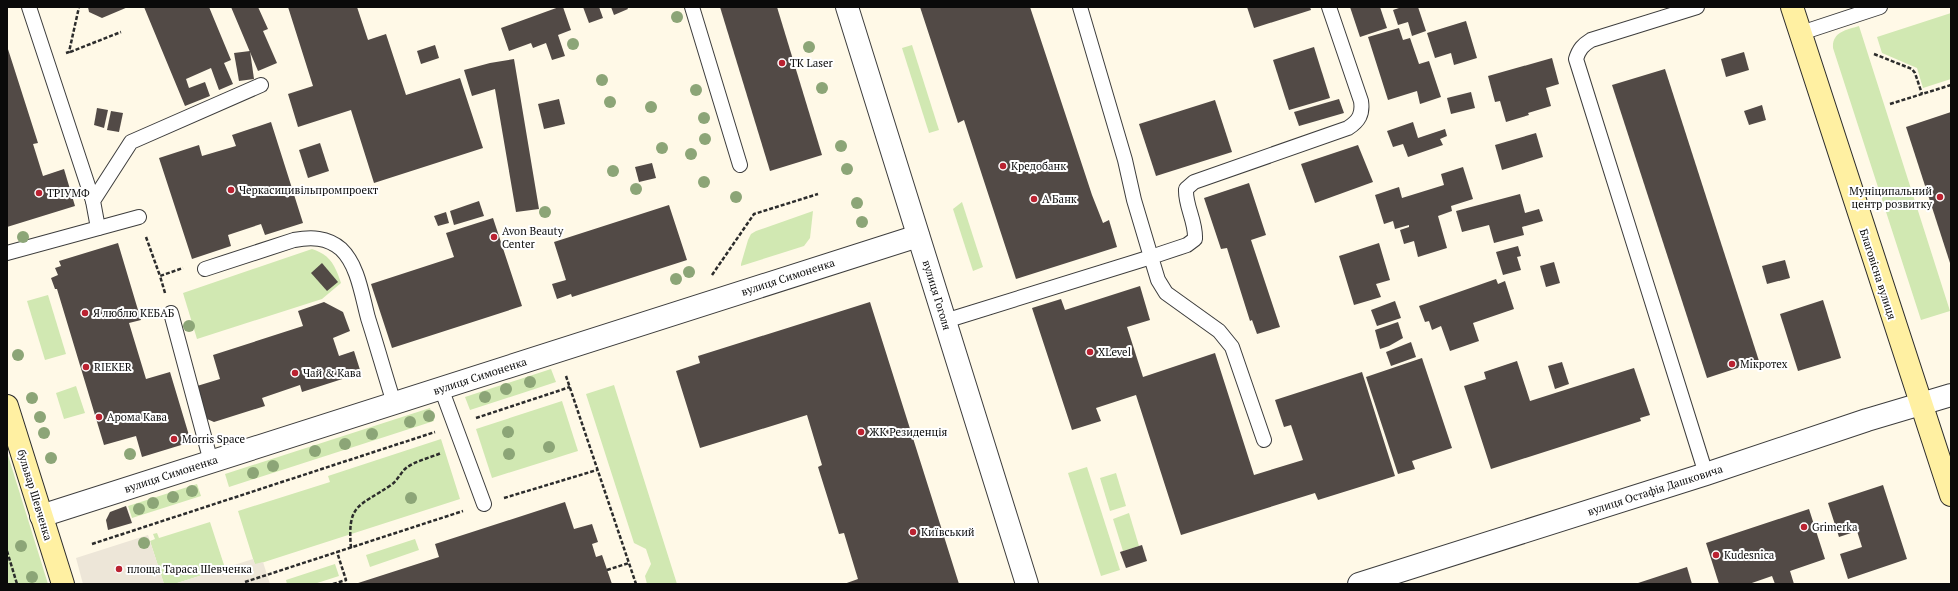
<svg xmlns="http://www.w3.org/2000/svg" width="1958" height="591" font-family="'PT Serif',serif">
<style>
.green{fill:#d1e8b2}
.plaza{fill:#ede6d8}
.building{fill:#524a46}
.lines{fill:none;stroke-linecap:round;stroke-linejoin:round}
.service-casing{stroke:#3d3d3d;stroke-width:16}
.minor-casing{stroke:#3d3d3d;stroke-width:24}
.secondary-casing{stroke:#2c2c2c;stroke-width:24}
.path{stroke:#2c2c2c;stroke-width:2.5;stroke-dasharray:4 2;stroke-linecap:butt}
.service{stroke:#fff;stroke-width:14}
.minor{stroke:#fff;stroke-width:22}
.secondary{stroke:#fff0a2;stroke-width:22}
.tree{fill:#8ca577}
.poi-dot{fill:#ba2231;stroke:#fff;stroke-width:1.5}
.labels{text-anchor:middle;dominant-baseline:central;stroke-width:4;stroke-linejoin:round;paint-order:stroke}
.poi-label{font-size:11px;fill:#0a0a0a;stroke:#fff;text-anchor:start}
.street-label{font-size:11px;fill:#0a0a0a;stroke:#fff}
</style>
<rect width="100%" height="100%" fill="#fff9e7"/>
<g class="green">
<path d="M1951,13V79L1923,88L1917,68L1882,53L1877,37Z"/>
<path d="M1859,26L1950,311L1921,320L1833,48C1832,32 1846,30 1859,26Z"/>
<path d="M912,45L939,130L929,133L902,48Z"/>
<path d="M962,202L983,267L973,271L953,209Z"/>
<path d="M813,211L810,238L804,246L741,266V264L748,240L751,234L756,231Z"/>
<path d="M312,249C331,255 335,266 341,283L322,299L197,339L183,293Z"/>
<path d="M48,295L66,354L45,360L27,301Z"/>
<path d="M551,369L556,382L470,410L465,397Z"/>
<path d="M614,385L677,584H647L645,576L651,564L646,549L634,543L586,394Z"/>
<path d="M76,386L85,413L64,419L56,393Z"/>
<path d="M562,401L578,451L492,478L476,429Z"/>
<path d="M430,408L434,421L229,487L225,474Z"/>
<path d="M441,439L460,499L255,565L238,511L330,482L328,476Z"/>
<path d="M7,452L48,584H7Z"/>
<path d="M1087,467L1120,570L1101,576L1068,473Z"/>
<path d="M1116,473L1126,506L1110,511L1100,478Z"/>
<path d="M197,484L201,496L132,518L128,506Z"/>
<path d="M1129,513L1139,546L1123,551L1113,519Z"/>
<path d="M210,522L225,568L174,584H164L150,541L155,539L153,534L157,533L159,538Z"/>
<path d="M415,539L419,550L370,567L366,555Z"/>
<path d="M335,564L339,576L314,584H287L286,580Z"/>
</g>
<g class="plaza">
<path d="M148,535L164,584H83L76,558Z"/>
<path d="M253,559L255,564L263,562L270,584H174Z"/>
</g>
<g class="building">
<path d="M88,7H128L102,18L89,12Z"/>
<path d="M144,7H209L231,60L224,63L233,84L219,90L211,68L186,79L189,88L205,82L210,96L185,106Z"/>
<path d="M231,7H258L268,29L263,31L277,63L258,71Z"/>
<path d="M288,7H357L368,40L386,34L406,95L460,78L483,148L374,183L351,110L298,127L288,94L313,86Z"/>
<path d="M559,7H563L571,30L558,35L565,56L552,60L546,43L533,48L531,43L509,51L501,28Z"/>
<path d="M583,7H599L603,18L589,23Z"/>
<path d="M611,7H627L628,9L614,15Z"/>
<path d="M720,7H777L822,155L770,171Z"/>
<path d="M920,7H1030L1092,195L1103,223L1109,220L1117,247L1016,279L964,120L958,123Z"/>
<path d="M1247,7H1310L1311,10L1254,28Z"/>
<path d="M1350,7H1380L1387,28L1360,37Z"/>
<path d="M1402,7H1418L1426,31L1412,36L1408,22L1398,25L1393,10Z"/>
<path d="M1466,21L1477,58L1454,65L1451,53L1435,58L1427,33Z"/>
<path d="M1399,28L1403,40L1410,38L1419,64L1429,61L1441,97L1420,104L1417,91L1388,100L1368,37Z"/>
<path d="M435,45L439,58L421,64L417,51Z"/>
<path d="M7,46L38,143L33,144L43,176L64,169L75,206L7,227Z"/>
<path d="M1314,47L1330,98L1289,110L1273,60Z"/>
<path d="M250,51L254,79L239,81L234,53Z"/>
<path d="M1744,52L1749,70L1726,77L1721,59Z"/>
<path d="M1552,58L1559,84L1546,88L1551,106L1528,113L1529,115L1506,122L1500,101L1495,102L1488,76Z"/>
<path d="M514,59L539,209L516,212L495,89L472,96L464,70L490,63Z"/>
<path d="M1665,69L1759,361L1707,378L1612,85Z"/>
<path d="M1471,92L1475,108L1451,114L1447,98Z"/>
<path d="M559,99L565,124L544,129L538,104Z"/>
<path d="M1339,99L1344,113L1299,126L1294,112Z"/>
<path d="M1215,100L1232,152L1156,176L1139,124Z"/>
<path d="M1762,105L1766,120L1749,125L1744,111Z"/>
<path d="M97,108L108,110L104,128L94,125Z"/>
<path d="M111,111L123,113L119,132L107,130Z"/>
<path d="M1951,112V266L1906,127Z"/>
<path d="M271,122L303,223L265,235L261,224L228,235L231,246L192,259L159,158L199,145L202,156L236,146L232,135Z"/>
<path d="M1413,122L1418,138L1445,129L1447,136L1440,139L1443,145L1408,157L1403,144L1393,147L1387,131Z"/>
<path d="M1536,133L1543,157L1502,170L1495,145Z"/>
<path d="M320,143L329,171L308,178L299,150Z"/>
<path d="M1358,145L1373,182L1315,203L1301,164Z"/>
<path d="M652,163L656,178L639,182L635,167Z"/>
<path d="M1463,167L1473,199L1451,206L1452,211L1438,216L1447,248L1418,257L1414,241L1404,244L1400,230L1409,227V225L1395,229L1393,221L1384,224L1375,195L1399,187L1402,198L1444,185L1441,174Z"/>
<path d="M1249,183L1266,235L1251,240L1280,327L1257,334L1252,320L1250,321L1227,248L1221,249L1204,198Z"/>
<path d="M1520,194L1525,213L1539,209L1543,221L1522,227L1524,235L1494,243L1489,225L1462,232L1456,211Z"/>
<path d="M479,201L484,216L454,225L450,211Z"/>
<path d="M669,205L687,260L572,297L571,294L557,299L552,284L566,280L554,242Z"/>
<path d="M446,212L449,223L438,226L434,216Z"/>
<path d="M493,218L522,306L392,348L371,284L454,257L446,233Z"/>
<path d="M118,243L141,320L129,323L146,379L170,372L191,442L142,457L136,436L104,445L57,289H55L51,278L58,275L55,268L61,266L59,261Z"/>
<path d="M1379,243L1390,280L1376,284L1381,297L1354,305L1339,256Z"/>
<path d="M1518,246L1521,256L1517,257L1521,270L1503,275L1496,252Z"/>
<path d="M1785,260L1790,278L1767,284L1762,266Z"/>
<path d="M1554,262L1560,283L1546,287L1540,266Z"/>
<path d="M322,263L338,282L327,291L311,273Z"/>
<path d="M1496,279L1498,284L1505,281L1514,309L1473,323L1479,341L1450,351L1441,326L1432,330L1429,321L1425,322L1419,306Z"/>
<path d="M1140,286L1150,320L1127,327L1143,377L1215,353L1254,475L1303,460L1291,425L1284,427L1275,400L1362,372L1395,476L1318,500L1315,493L1181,535L1136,395L1096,408L1101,421L1072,430L1032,308L1061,299L1065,310Z"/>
<path d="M1823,300L1841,358L1798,371L1780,314Z"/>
<path d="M1395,301L1401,318L1377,326L1371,310Z"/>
<path d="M324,302L343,312L350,331L333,338L339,356L354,351L361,373L302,392L300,385L262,398L265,406L214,422L207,419L197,386L220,379L213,355L303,326L298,311Z"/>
<path d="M870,302L959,584H844L858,579L844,533L839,534L818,467L822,465L807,415L700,448L676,371L700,363L698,356Z"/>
<path d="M1398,322L1403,338L1389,346L1380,349L1375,330Z"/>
<path d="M1411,342L1416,357L1391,366L1386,352Z"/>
<path d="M1422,358L1452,448L1412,461L1415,469L1398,474L1366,377Z"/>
<path d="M1517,361L1530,401L1634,368L1650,415L1640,418L1641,421L1491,469L1464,386L1486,379L1484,372Z"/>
<path d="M1562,362L1569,384L1555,389L1548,366Z"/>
<path d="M1883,485L1907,559L1848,579L1840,554L1862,547L1857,531L1839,537L1828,503Z"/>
<path d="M565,502L574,529L592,524L598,542L592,544L596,557L602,555L612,584H355L439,557L435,544Z"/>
<path d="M126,506L132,523L108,530L106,520L110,512Z"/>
<path d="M1809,509L1825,559L1790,571L1794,584H1775L1772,576L1749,584H1719L1706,543Z"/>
<path d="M1142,545L1147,561L1126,568L1120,552Z"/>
<path d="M1687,567L1692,584H1635Z"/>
</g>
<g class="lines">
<defs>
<g id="service">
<path d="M29,7L93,201"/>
<path d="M692,7L740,165"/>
<path d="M1697,7L1591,40C1583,45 1579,49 1576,59L1706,474"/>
<path d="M1801,33L1880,7"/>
<path d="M98,228L93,201L131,142L261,85"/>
<path d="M7,253L139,217"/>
<path d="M205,269L294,240C311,237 327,237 341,249C358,265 362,296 368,318C377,346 385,375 394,403"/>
<path d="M171,313L211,462"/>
<path d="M945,321L1151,257L1134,200L1125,160L1080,7"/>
<path d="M441,388L484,504"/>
<path d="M1264,440L1232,347L1219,331L1166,293L1158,280L1151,257L1187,245L1195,239C1196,221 1185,206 1186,189L1194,182L1348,128C1359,121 1363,114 1361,101L1329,7"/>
</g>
<g id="minor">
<path d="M847,7L1027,584"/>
<path d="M41,516L918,236"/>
<path d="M1359,584L1706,474L1867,420L1951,395"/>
</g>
<g id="secondary">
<path d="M1792,7L1951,495"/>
<path d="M7,406L63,584"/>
</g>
</defs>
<use href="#service" class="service-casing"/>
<use href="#minor" class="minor-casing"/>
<use href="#secondary" class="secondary-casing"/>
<g class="path">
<path d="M70,52L121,32"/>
<path d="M66,53L69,52L79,7"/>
<path d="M1874,54L1912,69L1915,73L1922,94"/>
<path d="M1890,104L1951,85"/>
<path d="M146,237L160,276"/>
<path d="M712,275L754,214L818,194"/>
<path d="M165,293L160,276L183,268"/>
<path d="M566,376L636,584"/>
<path d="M476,418L570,387"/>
<path d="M504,498L597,470"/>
<path d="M92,544L435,432"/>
<path d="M351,548C347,503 359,507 391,485C397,481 400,474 405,469C414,461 430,458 441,453"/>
<path d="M7,551L17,584"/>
<path d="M607,570L629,563"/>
<path d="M245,582L463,511"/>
<path d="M333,584L346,580L337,552"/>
</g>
<use href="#service" class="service"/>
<use href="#minor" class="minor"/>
<use href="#secondary" class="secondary"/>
</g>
<g class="tree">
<circle cx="677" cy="17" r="6"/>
<circle cx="573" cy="44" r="6"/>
<circle cx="809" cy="47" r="6"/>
<circle cx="602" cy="80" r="6"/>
<circle cx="822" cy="88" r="6"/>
<circle cx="696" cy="90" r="6"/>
<circle cx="610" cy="102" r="6"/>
<circle cx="651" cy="107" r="6"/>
<circle cx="704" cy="118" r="6"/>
<circle cx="705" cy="139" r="6"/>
<circle cx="841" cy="146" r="6"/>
<circle cx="662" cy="148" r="6"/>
<circle cx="691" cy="154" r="6"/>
<circle cx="847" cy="169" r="6"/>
<circle cx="613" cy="171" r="6"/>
<circle cx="704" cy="182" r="6"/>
<circle cx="636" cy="189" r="6"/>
<circle cx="736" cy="197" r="6"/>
<circle cx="857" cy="203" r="6"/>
<circle cx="545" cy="212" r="6"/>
<circle cx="862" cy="222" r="6"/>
<circle cx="23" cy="237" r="6"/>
<circle cx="689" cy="272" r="6"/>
<circle cx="676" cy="279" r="6"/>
<circle cx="189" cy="326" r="6"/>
<circle cx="18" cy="355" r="6"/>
<circle cx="530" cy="382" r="6"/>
<circle cx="506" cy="389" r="6"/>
<circle cx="485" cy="397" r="6"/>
<circle cx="32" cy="398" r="6"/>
<circle cx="429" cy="416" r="6"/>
<circle cx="40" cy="417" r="6"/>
<circle cx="410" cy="422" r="6"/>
<circle cx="508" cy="432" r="6"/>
<circle cx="44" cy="433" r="6"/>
<circle cx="372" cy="434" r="6"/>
<circle cx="345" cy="444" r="6"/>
<circle cx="549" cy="447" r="6"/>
<circle cx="315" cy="451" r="6"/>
<circle cx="130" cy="454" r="6"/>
<circle cx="509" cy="454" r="6"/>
<circle cx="51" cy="458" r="6"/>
<circle cx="273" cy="466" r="6"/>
<circle cx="253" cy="473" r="6"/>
<circle cx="192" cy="491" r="6"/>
<circle cx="173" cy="497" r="6"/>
<circle cx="411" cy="498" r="6"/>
<circle cx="153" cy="503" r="6"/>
<circle cx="139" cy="509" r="6"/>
<circle cx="144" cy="543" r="6"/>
<circle cx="21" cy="546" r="6"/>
<circle cx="32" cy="577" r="6"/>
</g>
<g class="poi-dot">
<circle cx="782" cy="63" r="4"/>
<circle cx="1003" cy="166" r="4"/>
<circle cx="231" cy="190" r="4"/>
<circle cx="39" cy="193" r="4"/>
<circle cx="1940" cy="197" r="4"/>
<circle cx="1034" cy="199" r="4"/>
<circle cx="494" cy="237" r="4"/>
<circle cx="85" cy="313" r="4"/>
<circle cx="1090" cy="352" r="4"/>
<circle cx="1732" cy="364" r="4"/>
<circle cx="86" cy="367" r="4"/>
<circle cx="295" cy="373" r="4"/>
<circle cx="99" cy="417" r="4"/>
<circle cx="861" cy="432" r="4"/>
<circle cx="174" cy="439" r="4"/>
<circle cx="1804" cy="527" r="4"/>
<circle cx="913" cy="532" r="4"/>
<circle cx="1716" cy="555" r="4"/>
<circle cx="119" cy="569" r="4"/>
</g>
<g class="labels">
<g class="poi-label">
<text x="790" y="63">TK Laser</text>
<text x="1011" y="166">Кредобанк</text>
<text x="239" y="190">Черкасицивільпромпроект</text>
<text x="1932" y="191" text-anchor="end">Муніципальний<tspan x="1932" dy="13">центр розвитку</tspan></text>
<text x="47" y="193">ТРІУМФ</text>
<text x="1042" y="199">А Банк</text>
<text x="502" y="231">Avon Beauty<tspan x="502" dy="13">Center</tspan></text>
<text x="93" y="313">Я люблю КЕБАБ</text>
<text x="1098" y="352">XLevel</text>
<text x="1740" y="364">Мiкротех</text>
<text x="94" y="367">RIEKER</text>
<text x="303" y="373">Чай &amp; Кава</text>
<text x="107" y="417">Арома Кава</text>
<text x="869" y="432">ЖК Резиденція</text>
<text x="182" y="439">Morris Space</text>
<text x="1812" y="527">Grimerka</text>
<text x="921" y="532">Київський</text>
<text x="1724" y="555">Kudesnica</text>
<text x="127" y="569">площа Тараса Шевченка</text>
</g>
<g class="street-label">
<text transform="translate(1878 274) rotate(72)">Благовісна вулиця</text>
<text transform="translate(788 277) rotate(-18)">вулиця Симоненка</text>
<text transform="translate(937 295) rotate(73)">вулиця Гоголя</text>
<text transform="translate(480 376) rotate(-18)">вулиця Симоненка</text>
<text transform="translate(171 474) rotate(-18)">вулиця Симоненка</text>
<text transform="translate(1655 490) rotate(-18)">вулиця Остафія Дашковича</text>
<text transform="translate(35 495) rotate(73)">бульвар Шевченка</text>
</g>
</g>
<rect width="1958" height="591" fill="none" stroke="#0a0a0a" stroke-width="16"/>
</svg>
